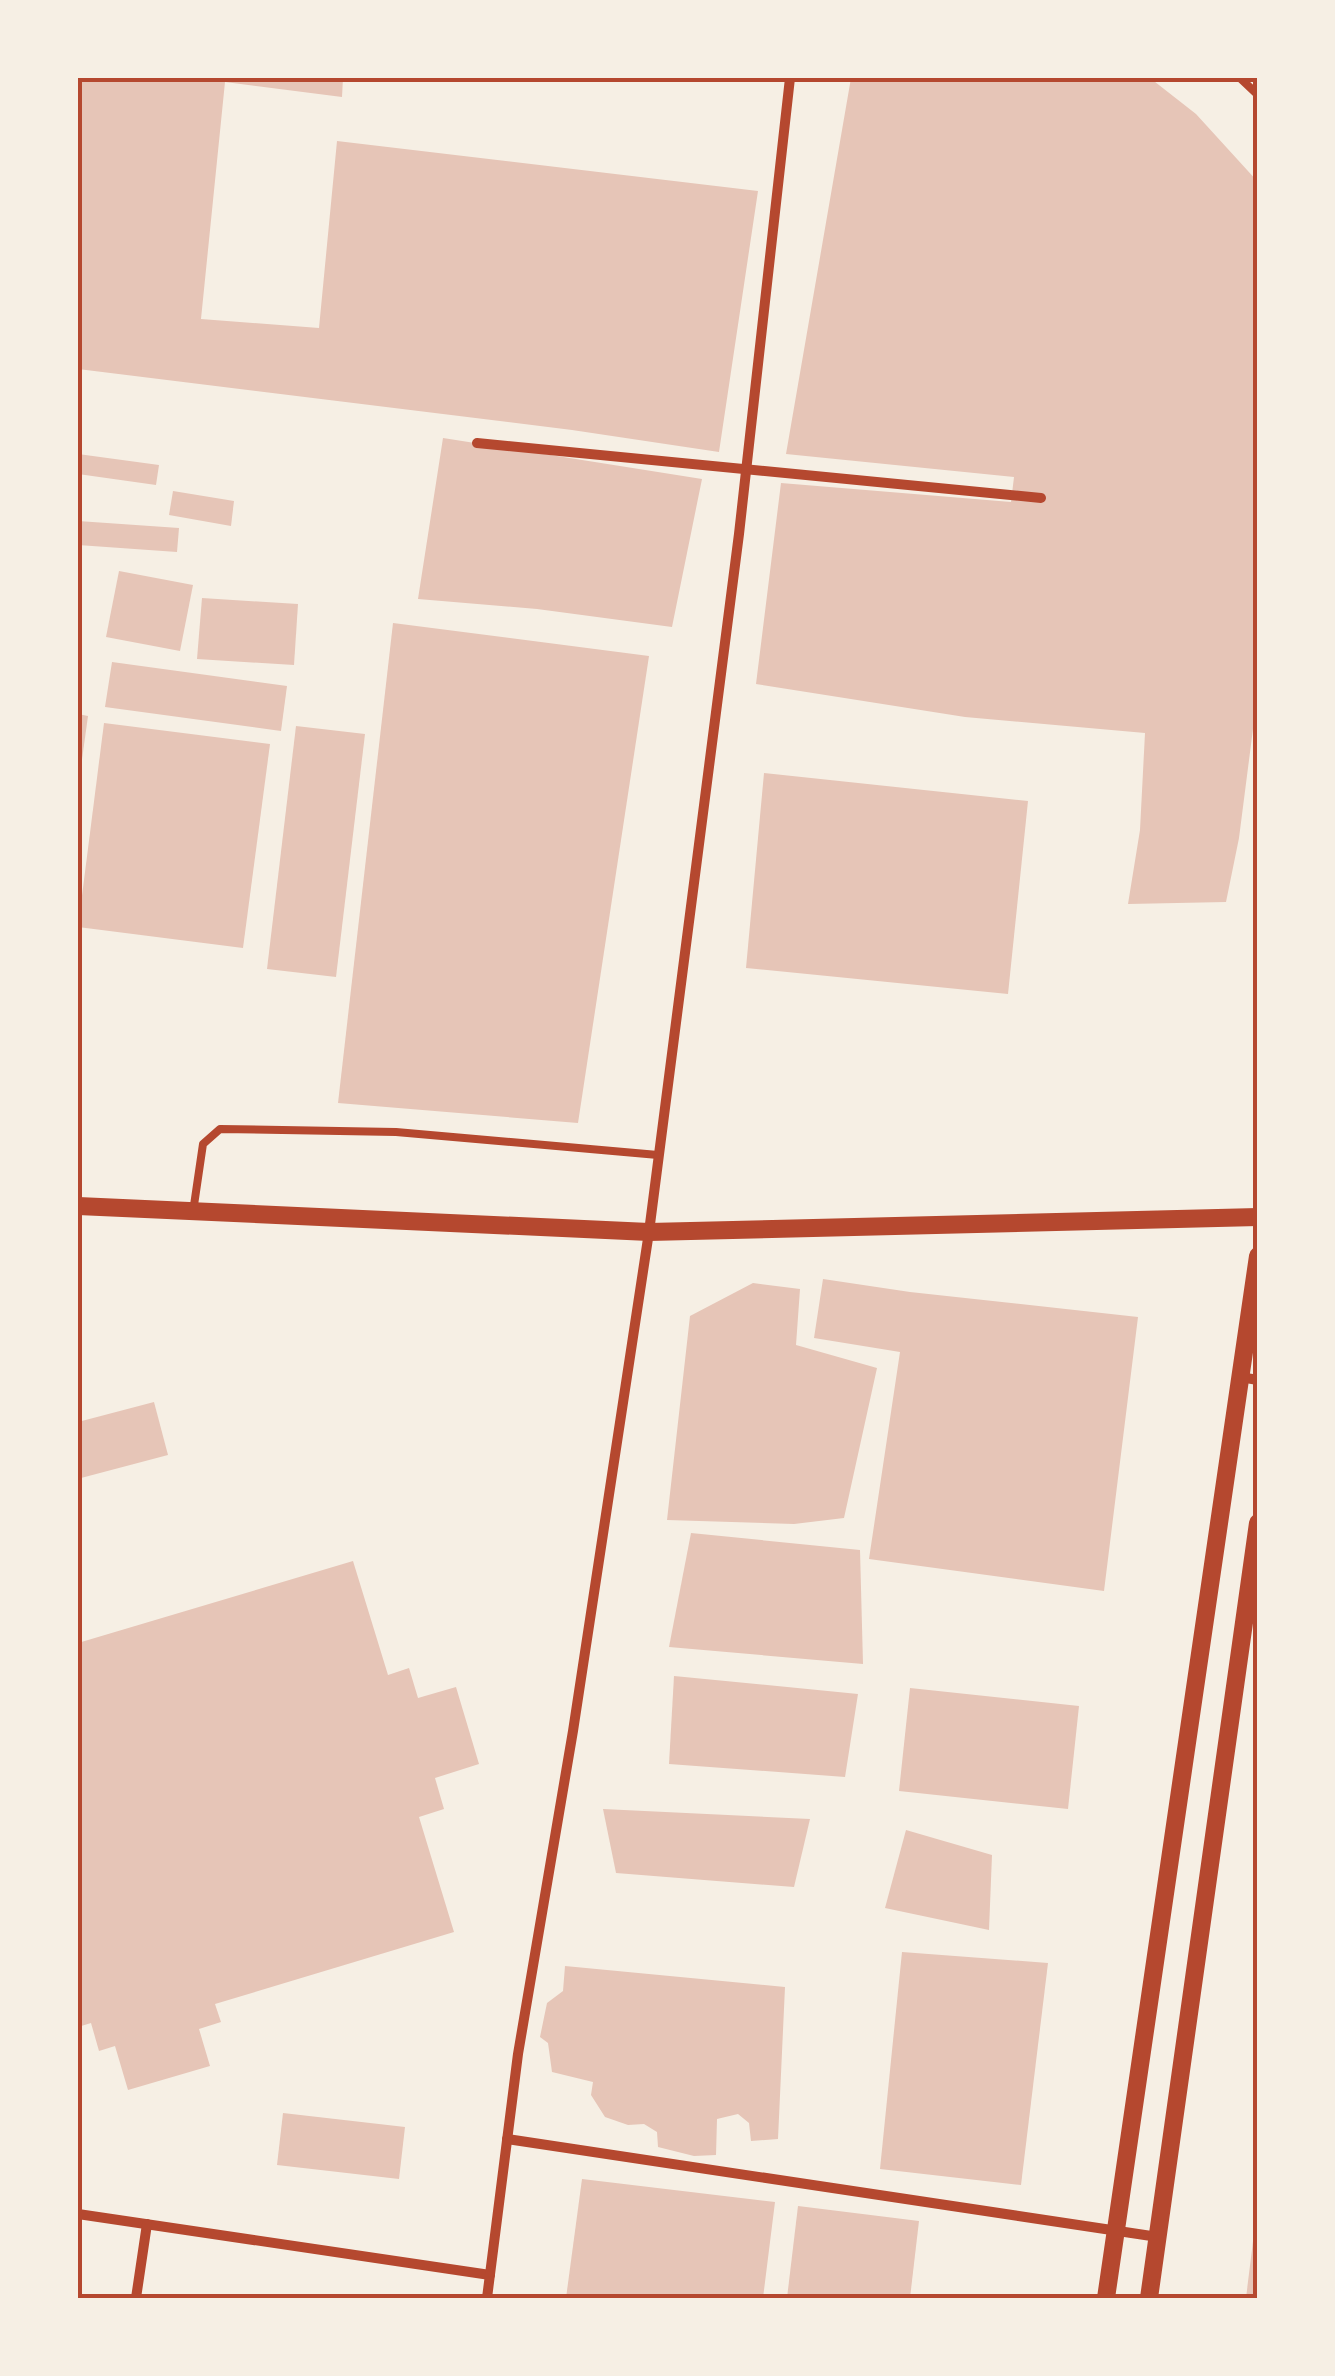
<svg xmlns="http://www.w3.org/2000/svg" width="1335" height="2376" font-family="'Titillium Web',sans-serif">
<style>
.building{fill:#e6c5b7}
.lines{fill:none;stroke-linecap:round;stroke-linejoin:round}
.service{stroke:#b5482f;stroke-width:8}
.minor{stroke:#b5482f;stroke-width:10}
.tertiary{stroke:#b5482f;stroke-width:18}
.neatline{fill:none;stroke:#b5482f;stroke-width:4}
</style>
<rect width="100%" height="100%" fill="#f6efe4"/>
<g class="building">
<path d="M78,78H343L342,97L225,82L201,319L319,328L337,141L758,191L719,452L572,430L78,369Z"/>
<path d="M851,78H1150L1196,114L1258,182V690L1239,838L1226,902L1128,904L1140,830L1145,733L965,717L756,684L781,483L1011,502L1014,477L786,454Z"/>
<path d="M443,438L702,479L672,627L537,609L418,599Z"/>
<path d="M78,454L159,465L156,485L78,474Z"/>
<path d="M173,491L234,501L231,526L169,515Z"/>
<path d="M78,521L179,528L177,552L78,545Z"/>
<path d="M119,571L193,585L180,651L106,637Z"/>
<path d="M202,598L298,604L294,665L197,659Z"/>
<path d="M393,623L649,656L578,1123L338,1103Z"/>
<path d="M112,662L287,686L281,731L105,707Z"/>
<path d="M78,714L88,716L80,774H78Z"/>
<path d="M104,723L270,744L243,948L78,927Z"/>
<path d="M296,726L365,734L336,977L267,969Z"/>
<path d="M764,773L1028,801L1008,994L746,968Z"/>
<path d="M823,1279L910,1292L1138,1317L1104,1591L869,1559L900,1352L814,1338Z"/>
<path d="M753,1283L800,1289L796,1345L877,1368L844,1518L794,1524L667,1520L690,1316Z"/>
<path d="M154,1402L168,1455L81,1478L78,1466V1422Z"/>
<path d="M691,1533L860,1550L863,1664L669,1647Z"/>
<path d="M353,1561L388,1675L409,1668L418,1698L456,1687L479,1764L435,1778L444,1809L419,1817L454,1932L215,2004L221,2022L199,2029L210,2066L128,2090L115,2046L99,2051L91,2023L78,2027V1643Z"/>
<path d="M674,1676L858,1694L845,1777L669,1764Z"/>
<path d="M910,1688L1079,1706L1068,1809L899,1791Z"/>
<path d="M603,1809L810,1819L794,1887L616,1873Z"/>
<path d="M906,1830L992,1855L989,1930L885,1908Z"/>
<path d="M902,1952L1048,1963L1021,2185L880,2169Z"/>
<path d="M565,1966L785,1987L778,2139L751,2141L749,2123L738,2114L717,2119L716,2155L694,2156L658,2147L657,2132L644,2124L628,2125L605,2117L591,2095L593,2082L552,2072L548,2043L540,2037L547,2003L563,1991Z"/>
<path d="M283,2113L405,2127L399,2179L277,2165Z"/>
<path d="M582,2179L775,2202L763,2298H566Z"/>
<path d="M798,2206L919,2221L910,2298H787Z"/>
<path d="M1255,2225L1258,2298H1246Z"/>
</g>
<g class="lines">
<g class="service">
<path d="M1240,78L1258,95"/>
<path d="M193,1212L203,1144L220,1129L396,1132L658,1155"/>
</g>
<g class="minor">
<path d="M477,443L1041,498"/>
<path d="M1240,1377L1258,1380"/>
<path d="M507,2139L1158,2237"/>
<path d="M78,2214L490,2275"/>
<path d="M136,2298L147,2224"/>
<path d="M487,2298L518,2054L573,1731L649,1232L739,534L790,78"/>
</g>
<g class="tertiary">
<path d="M78,1206L649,1232L1258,1217"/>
<path d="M1106,2298L1258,1256"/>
<path d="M1149,2298L1258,1523"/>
</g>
</g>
<rect width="1335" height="2376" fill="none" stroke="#f6efe4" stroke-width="160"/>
<rect x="80" y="80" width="1175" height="2216" class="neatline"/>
</svg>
